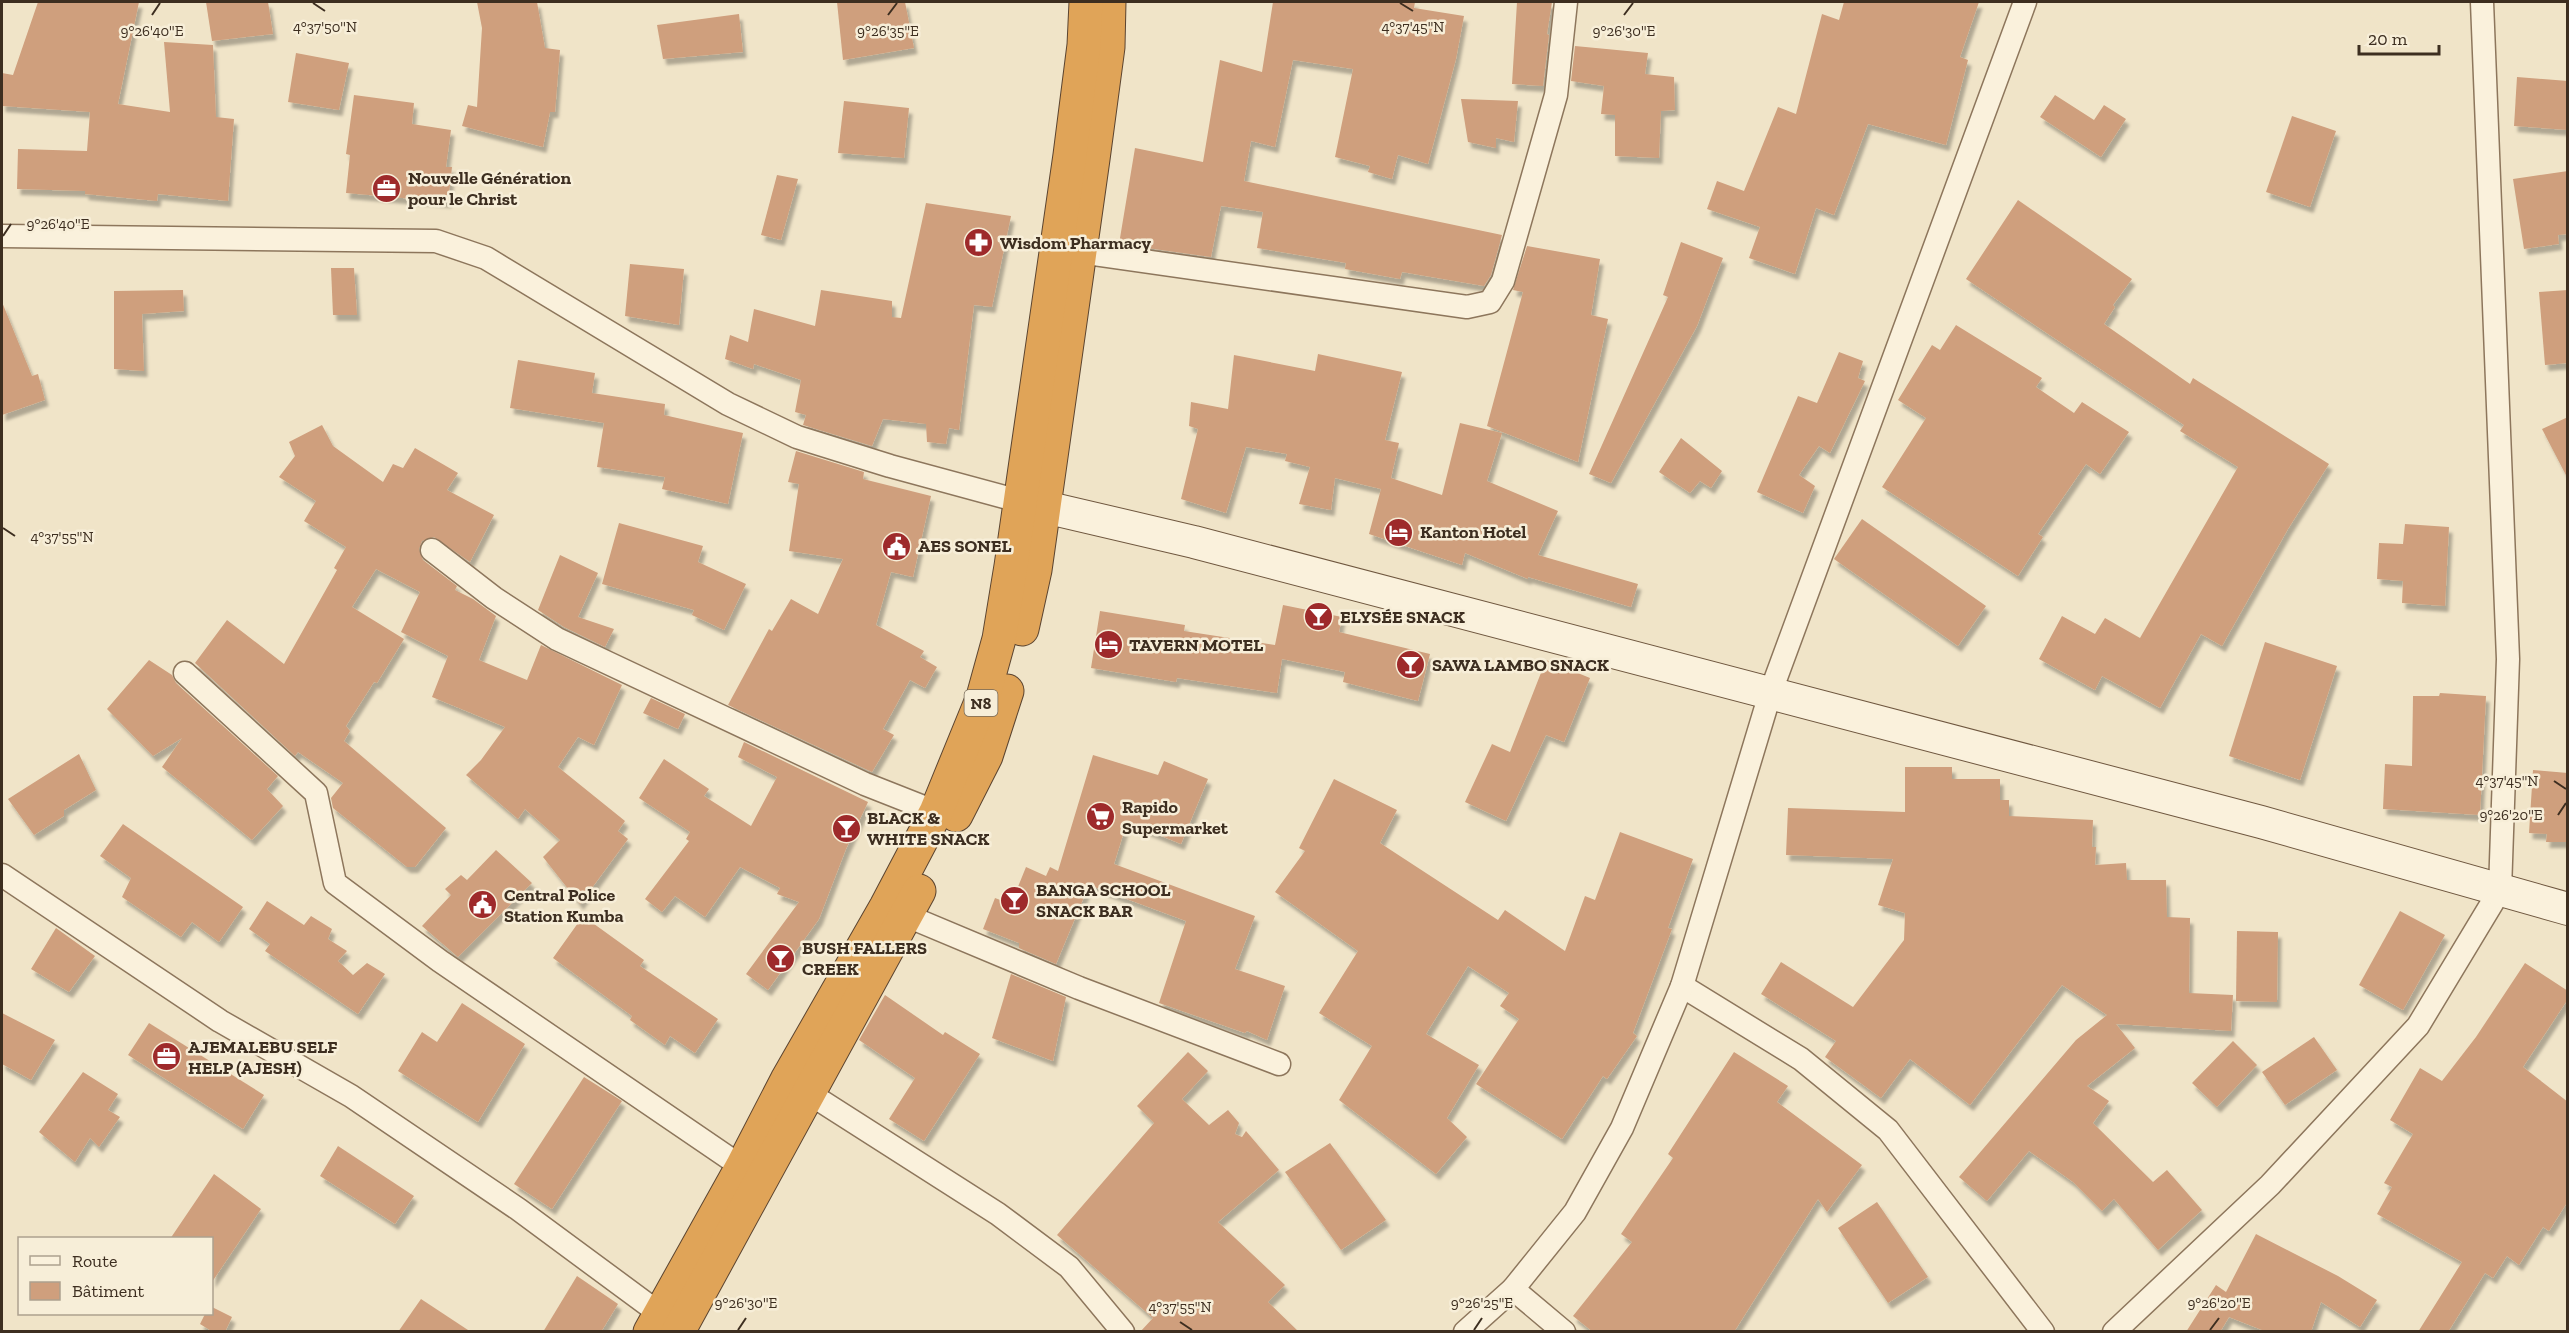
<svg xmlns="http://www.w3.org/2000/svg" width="2569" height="1333" font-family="'Zilla Slab',serif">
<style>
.building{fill:#cf9f7d;filter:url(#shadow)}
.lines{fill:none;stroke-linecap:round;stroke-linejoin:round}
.street-casing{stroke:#8d765c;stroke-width:25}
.secondary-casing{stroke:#6f573f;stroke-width:34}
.highway-casing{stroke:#5b4430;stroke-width:35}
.street{stroke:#faf1dc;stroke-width:22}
.secondary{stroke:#faf1dc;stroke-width:32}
.highway{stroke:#e0a458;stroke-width:33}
.ticks{fill:none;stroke:#3d2e20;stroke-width:2}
.labels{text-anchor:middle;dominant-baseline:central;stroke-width:5;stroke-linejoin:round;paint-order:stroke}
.shield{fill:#f7eed8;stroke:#756857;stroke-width:1.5}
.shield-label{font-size:16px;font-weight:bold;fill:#3d2e20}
.poi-label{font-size:18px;font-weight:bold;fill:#3d2e20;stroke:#f7eed8;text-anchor:start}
.ticks-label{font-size:15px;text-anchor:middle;fill:#3d2e20;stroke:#f7eed8;stroke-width:5;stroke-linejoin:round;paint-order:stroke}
</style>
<defs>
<filter id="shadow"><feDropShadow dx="3.5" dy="6" stdDeviation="1.5" flood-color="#0004"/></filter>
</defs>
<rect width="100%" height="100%" fill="#f0e4c8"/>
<g class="building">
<path d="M38,2H139L118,104L170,112L164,42L213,45L216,117L234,119L228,201L158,194L157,201L85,194V191L17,189L18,149L87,151L90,112L2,106V73L13,75Z"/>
<path d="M206,2H268L273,34L212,41Z"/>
<path d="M477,2H537L545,48L560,50L555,112H550L543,147L462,126L468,105L477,107L482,28Z"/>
<path d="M837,2H905L914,48L843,60Z"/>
<path d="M1273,2H1415L1414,8L1464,16L1456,59L1428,164L1398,155L1392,179L1368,172L1370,166L1335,157L1353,69L1293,60L1275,147L1251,141L1244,181L1502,235L1491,275L1484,286L1402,272L1400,279L1345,269L1346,263L1257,248L1263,212L1221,206L1211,257L1119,244L1135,148L1203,162L1220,60L1262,72Z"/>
<path d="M1517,2H1552L1547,34L1549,35L1543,86L1512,84Z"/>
<path d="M1844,2H1979L1960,57L1968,60L1946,145L1868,124L1834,215L1816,208L1795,274L1749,258L1760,227L1707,209L1717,181L1744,191L1778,107L1796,114L1822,14L1839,20Z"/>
<path d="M739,14L743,52L663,59L657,25Z"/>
<path d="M1575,46L1648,53L1645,74L1674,77L1675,110L1661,111L1659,158L1615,156V115L1601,114L1604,86L1571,81Z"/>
<path d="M296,53L349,63L339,110L288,102Z"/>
<path d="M2517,77L2568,81V130L2514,126Z"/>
<path d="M354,95L414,103L412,124L451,130L446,167H452L448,202L346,193L350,155L346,154Z"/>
<path d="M2055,95L2094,120L2104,105L2126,119L2101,157L2040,117Z"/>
<path d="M1461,99L1518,101L1514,142L1496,138V148L1468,142Z"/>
<path d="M844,101L909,108L904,158L838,153Z"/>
<path d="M2292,116L2336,131L2310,207L2266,192Z"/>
<path d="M2568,171V234L2558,235L2559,244L2524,249L2513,179Z"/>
<path d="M777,175L798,179L781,240L761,235Z"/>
<path d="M2018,200L2132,279L2113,305L2115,307L2104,324L2190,384L2193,378L2329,464L2288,529L2222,646L2201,634L2160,708L2102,676L2095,690L2039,659L2062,616L2095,634L2105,618L2140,638L2238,467L2180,431L2184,425L1966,279Z"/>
<path d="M926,203L1011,216L992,307L974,305L959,430L949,428L946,444L927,442L926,424L883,419L872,446L803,425L806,415L795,412L801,380L754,364L753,369L725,359L730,335L748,342L754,309L815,326L821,290L892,301V317L901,318Z"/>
<path d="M1681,242L1723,258L1697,326L1611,483L1589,474L1668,297L1663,295Z"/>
<path d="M1527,246L1600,259L1591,315L1608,319L1578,462L1487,426L1523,292L1513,290Z"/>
<path d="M630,264L684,269L679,325L625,316Z"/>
<path d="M331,268H354L357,315H333Z"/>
<path d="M183,290L184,311L142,314L144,371L114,369V291Z"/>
<path d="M2568,290V363L2545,365L2539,292Z"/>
<path d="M2,302L32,376L38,374L45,400L2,415Z"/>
<path d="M1956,325L2042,378L2036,387L2074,413L2082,402L2129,432L2100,474L2086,464L2038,534L2043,537L2018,576L1882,487L1926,418L1898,400L1932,345L1940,350Z"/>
<path d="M1839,352L1863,361L1858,378L1865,381L1830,453L1819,446L1799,475L1815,486L1803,513L1757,492L1798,396L1817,403Z"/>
<path d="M1318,354L1402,372L1385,440L1399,443L1391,478L1442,495L1460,423L1502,433L1487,481L1558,511L1538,555L1638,584L1631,607L1528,577V579L1465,553L1462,565L1369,534L1381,489L1335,478L1331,510L1299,504L1310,467L1285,461L1287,454L1246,447L1226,513L1181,499L1198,429L1189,426L1191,402L1228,409L1234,355L1315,371Z"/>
<path d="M518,360L595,373L592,393L665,404L664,415L743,433L728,504L662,489L665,477L597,467L604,423L510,408Z"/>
<path d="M2568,417V479L2542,429Z"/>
<path d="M322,425L333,446L383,482L393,464L403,468L415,448L458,473L447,490L494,515L470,562L434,537L422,541L419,549L423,560L457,586L455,590L473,599L496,616L479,660L527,680L541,645L622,685L594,745L578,737L558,767L625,821L618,831L628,839L580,904L543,857L560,840L525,809L518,819L466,775L481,760L505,727L432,697L448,656L401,632L420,592L376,569L352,607L404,639L377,683L374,682L346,726L350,731L344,741L446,828L415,867H407L333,808L331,798L343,783L298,752L295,756L195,663L227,620L284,664L337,570L334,568L346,547L304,521L316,501L279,477L295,456L289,442Z"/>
<path d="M1681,438L1722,471L1711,488L1700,481L1690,493L1659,472Z"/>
<path d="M796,451L864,472L863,479L931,496L913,577L891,572L876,625L924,651L920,657L937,667L925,688L910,680L883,729L894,735L872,772L728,705L769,629L772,631L791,599L818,614L843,559L789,551L799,484L788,482Z"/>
<path d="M1862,519L1986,606L1958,646L1834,559Z"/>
<path d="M619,523L703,546L698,562L746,584L724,630L692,615L694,610L602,584Z"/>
<path d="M2405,524L2449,527L2445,606L2402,603L2403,581L2377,579L2379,543L2403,544Z"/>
<path d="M560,555L598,573L578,617L614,629L605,647L564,627L538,610Z"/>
<path d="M1283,605L1342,617L1339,632L1430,654L1418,701L1343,682L1345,672L1282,659L1277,693L1177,678L1176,682L1091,668L1100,611L1185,625L1184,631L1275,645Z"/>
<path d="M2265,642L2337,666L2300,780L2229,756Z"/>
<path d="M149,660L172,675L176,683L278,776L267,789L283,806L252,840L162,767L182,738L153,756L107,709Z"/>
<path d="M1546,660L1590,678L1564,742L1546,735L1506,821L1465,802L1492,744L1510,752Z"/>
<path d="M2440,693L2486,696L2480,815L2383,809L2385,764L2412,766L2413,696H2439Z"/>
<path d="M651,698L685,714L678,729L643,713Z"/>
<path d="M744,742L868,802L846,849L819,919L768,990L746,974L799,902L777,894L780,888L740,867L705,917L675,896L662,912L645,899L689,841L686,839L690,832L639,798L664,759L709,789L704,796L751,826L777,777L738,757Z"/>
<path d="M79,754L96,790L64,810V816L34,835L8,799Z"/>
<path d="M1093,755L1158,775L1164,761L1208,779L1181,844L1127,822L1114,864L1255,916L1235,969L1285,986L1267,1040L1247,1031L1245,1033L1159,1003L1186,921L1089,885L1056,964L1019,948V943L983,929L995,898L1011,904L1026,867L1046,876L1050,867L1058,871Z"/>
<path d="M1905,767H1952V779H2000V800H2009V816L2093,820L2092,847H2096L2095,865L2126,863L2127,880H2166L2167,917L2190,918L2189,993L2233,995L2231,1031L2116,1024L2135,1048L2087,1086L2109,1101L2093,1123L2153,1182L2167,1170L2202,1210L2158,1250L2114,1199L2102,1211L2073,1182L2029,1151L1987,1201L1959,1177L2076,1040L2107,1015L2062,985L1970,1105L1910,1059L1881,1098L1825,1057L1836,1041L1761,994L1781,962L1853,1007L1904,940L1905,913L1878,905L1893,859L1786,855L1788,808L1905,812Z"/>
<path d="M2533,770L2568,773V842H2546L2547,834L2529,833Z"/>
<path d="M1334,779L1397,810L1380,843L1498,920L1505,910L1565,951L1585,896L1595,900L1620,832L1693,859L1668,928L1672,929L1633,1033L1637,1036L1607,1079L1603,1076L1562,1139L1476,1084L1519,1019L1500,1006L1509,993L1468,966L1426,1034L1479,1065L1447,1118L1467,1137L1436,1174L1339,1100L1372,1046L1319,1013L1358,951L1275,892L1305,851L1299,848Z"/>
<path d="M123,824L243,907L219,942L192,922L181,937L122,897L131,878L100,856Z"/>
<path d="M496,850L532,883L458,957L422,926L451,895L445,889L461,875L467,880Z"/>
<path d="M267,901L304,925L311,916L332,929L328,939L347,951L338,961L353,975L367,963L385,974L358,1014L265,951L270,944L249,929Z"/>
<path d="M2400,911L2445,935L2403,1010L2359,985Z"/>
<path d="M583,916L644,960L640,966L718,1019L695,1053L670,1036L665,1045L630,1020L632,1016L553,958Z"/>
<path d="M56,928L95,956L69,992L31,969Z"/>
<path d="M2237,931L2278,932L2277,1002L2236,1001Z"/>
<path d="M2525,963L2568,991V999L2523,1067L2568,1102V1201L2549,1231L2543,1227L2519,1265L2507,1256L2493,1278L2485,1273L2448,1332H2418L2462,1262L2377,1214L2392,1187L2384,1183L2413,1134L2390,1120L2420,1068L2442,1081L2476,1037Z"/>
<path d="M1011,974L1066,997L1053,1061L992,1038Z"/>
<path d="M885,995L943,1035L945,1032L980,1054L924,1141L889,1119L915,1078L859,1040Z"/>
<path d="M462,1003L525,1044L478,1122L398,1071L422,1032L437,1042Z"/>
<path d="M2,1013L55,1040L31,1080L2,1064Z"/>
<path d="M149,1023L264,1095L243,1129L128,1055Z"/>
<path d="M2314,1037L2337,1070L2285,1105L2262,1072Z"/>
<path d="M2233,1041L2257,1065L2217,1107L2192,1083Z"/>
<path d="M1188,1052L1208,1071L1182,1099L1209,1125L1228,1110L1239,1123L1235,1134L1242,1137L1246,1131L1279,1170L1218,1222L1285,1285L1268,1302L1299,1332H1140L1153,1318L1057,1235L1154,1123L1137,1106Z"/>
<path d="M1734,1052L1788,1086L1777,1102L1862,1165L1827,1212L1818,1199L1734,1332H1593L1573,1316L1632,1242L1621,1234L1673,1158L1668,1154Z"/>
<path d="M83,1072L118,1094L108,1110L120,1117L99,1147L90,1138L75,1162L39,1132Z"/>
<path d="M584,1077L622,1101L552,1209L514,1184Z"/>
<path d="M1330,1143L1386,1220L1341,1250L1285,1172Z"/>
<path d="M338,1146L414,1196L395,1224L320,1176Z"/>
<path d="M214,1174L261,1209L212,1282V1239H170Z"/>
<path d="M1877,1202L1928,1277L1888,1303L1838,1228Z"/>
<path d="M2256,1234L2338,1276L2377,1300L2360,1327L2321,1302L2311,1332H2267L2229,1317L2220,1332H2186L2216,1285L2226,1292Z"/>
<path d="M577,1276L618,1304L601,1332H543Z"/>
<path d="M421,1299L471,1332H398Z"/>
<path d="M212,1307L232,1317L225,1332H213L200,1324L205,1314H212Z"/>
</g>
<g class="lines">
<defs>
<g id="street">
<path d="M2,236L436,241L486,258L728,404L797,437L890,466L1019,501"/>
<path d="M1080,252L1467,307L1490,302L1503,281L1556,95L1566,2"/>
<path d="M432,550L494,598L557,639L865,784L936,812"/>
<path d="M185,673L316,793L335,883L440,961L742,1167"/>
<path d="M2,875L220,1021L351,1096L518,1209L671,1322"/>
<path d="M893,910L1079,988L1279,1064"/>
<path d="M1682,986L1801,1059L1888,1130L2043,1332"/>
<path d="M796,1085L998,1214L1069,1267L1123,1332"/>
<path d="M1513,1289L1564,1332"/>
<path d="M1465,1332L1513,1289L1575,1212L1622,1128L1682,986L1770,694L2025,2"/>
<path d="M2114,1332L2270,1185L2418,1026L2500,890L2508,659L2482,2"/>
</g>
<path id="secondary" d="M1019,501L1194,542L2261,822L2568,909"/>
<g id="highway">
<path d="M1022,629L1035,570L1093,159L1108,47L1109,2"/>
<path d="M956,815L986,756L1007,691"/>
<path d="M650,1332L742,1167L787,1080L886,907L936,812L983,697L999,639L1011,566L1070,155L1084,45L1086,2"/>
<path d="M678,1332L919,891"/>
</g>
</defs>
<use href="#street" class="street-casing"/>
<use href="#secondary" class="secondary-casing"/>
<use href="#highway" class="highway-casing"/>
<use href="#street" class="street"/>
<use href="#secondary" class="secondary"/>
<use href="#highway" class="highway"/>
</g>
<path class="ticks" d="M313,3L325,11M1400,3L1413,11M152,15L160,3M888,15L897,3M1624,15L1633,3M3,236L11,224M3,528L15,536M2554,781L2566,789M2558,815L2566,803M1180,1322L1192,1330M738,1330L746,1318M1474,1330L1482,1318M2210,1330L2219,1318"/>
<defs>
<symbol id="office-disc" viewBox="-11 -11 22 22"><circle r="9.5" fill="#9e2a2b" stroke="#f7eed8"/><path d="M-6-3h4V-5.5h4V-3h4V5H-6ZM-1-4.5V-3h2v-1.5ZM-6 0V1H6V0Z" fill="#fff"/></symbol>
<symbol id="pharmacy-disc" viewBox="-11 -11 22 22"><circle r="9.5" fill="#9e2a2b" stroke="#f7eed8"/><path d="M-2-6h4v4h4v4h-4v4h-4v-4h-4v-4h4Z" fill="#fff"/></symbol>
<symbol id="hotel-disc" viewBox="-11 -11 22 22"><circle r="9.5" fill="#9e2a2b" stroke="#f7eed8"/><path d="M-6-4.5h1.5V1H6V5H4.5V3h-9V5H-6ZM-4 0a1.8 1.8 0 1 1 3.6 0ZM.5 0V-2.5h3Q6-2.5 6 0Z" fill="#fff"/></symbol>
<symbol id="civic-disc" viewBox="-11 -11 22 22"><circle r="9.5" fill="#9e2a2b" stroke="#f7eed8"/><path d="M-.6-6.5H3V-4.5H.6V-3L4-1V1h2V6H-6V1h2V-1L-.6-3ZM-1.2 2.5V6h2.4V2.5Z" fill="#fff"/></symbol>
<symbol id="bar-disc" viewBox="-11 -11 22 22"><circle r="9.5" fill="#9e2a2b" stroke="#f7eed8"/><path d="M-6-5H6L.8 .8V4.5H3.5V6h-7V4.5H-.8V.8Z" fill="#fff"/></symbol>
<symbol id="supermarket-disc" viewBox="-11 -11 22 22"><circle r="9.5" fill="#9e2a2b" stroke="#f7eed8"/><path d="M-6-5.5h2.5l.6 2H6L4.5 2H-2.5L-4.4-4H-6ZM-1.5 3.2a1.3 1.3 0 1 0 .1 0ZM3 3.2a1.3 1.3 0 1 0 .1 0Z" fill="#fff"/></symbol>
</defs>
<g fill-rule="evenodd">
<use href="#office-disc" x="370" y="172" width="33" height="33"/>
<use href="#pharmacy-disc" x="962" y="226" width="33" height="33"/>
<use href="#hotel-disc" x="1382" y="516" width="33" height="33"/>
<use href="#civic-disc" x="880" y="530" width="33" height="33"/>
<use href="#bar-disc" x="1302" y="600" width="33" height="33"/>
<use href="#hotel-disc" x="1092" y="628" width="33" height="33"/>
<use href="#bar-disc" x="1394" y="648" width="33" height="33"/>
<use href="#supermarket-disc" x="1084" y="800" width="33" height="33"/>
<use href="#bar-disc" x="830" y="812" width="33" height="33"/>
<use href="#bar-disc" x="998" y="884" width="33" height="33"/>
<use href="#civic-disc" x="466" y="888" width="33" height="33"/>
<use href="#bar-disc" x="764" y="942" width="33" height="33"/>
<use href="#office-disc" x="150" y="1040" width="33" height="33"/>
</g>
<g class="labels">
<rect class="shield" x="964.5" y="690" width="33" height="26" rx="4.5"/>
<g class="shield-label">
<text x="981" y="703">N8</text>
</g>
<g class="poi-label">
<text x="408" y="178">Nouvelle Génération<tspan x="408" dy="21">pour le Christ</tspan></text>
<text x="1000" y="243">Wisdom Pharmacy</text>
<text x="1420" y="532">Kanton Hotel</text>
<text x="918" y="546">AES SONEL</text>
<text x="1340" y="617">ELYSÉE SNACK</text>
<text x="1129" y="645">TAVERN MOTEL</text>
<text x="1432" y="665">SAWA LAMBO SNACK</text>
<text x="1122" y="807">Rapido<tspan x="1122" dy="21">Supermarket</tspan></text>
<text x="867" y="818">BLACK &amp;<tspan x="867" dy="21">WHITE SNACK</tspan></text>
<text x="1036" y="890">BANGA SCHOOL<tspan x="1036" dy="21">SNACK BAR</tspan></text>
<text x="504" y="895">Central Police<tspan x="504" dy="21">Station Kumba</tspan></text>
<text x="802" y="948">BUSH FALLERS<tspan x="802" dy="21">CREEK</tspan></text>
<text x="188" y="1047">AJEMALEBU SELF<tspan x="188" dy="21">HELP (AJESH)</tspan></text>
</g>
</g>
<g class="ticks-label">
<text x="325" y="32">4°37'50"N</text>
<text x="1413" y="32">4°37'45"N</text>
<text x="888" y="36">9°26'35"E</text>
<text x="152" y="36">9°26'40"E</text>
<text x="1624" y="36">9°26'30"E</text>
<text x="58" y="229">9°26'40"E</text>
<text x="62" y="542">4°37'55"N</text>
<text x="2507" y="786">4°37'45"N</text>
<text x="2511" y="820">9°26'20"E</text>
<text x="746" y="1308">9°26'30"E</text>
<text x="1482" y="1308">9°26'25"E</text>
<text x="2219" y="1308">9°26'20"E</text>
<text x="1180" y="1312">4°37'55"N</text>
</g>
<rect width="2569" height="1333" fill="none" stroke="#3d2e20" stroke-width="6"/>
<rect x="18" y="1237" width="195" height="78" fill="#f7eed8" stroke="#ada18e" stroke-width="1.5"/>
<rect x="30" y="1256" width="30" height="9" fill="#faf1dc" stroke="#ada18e" stroke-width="1.5"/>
<text x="72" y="1267" font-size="18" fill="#3d2e20">Route</text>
<rect x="30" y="1282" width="30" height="18" fill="#cf9f7d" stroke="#ada18e" stroke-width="1.5"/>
<text x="72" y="1297" font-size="18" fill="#3d2e20">Bâtiment</text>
<path d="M2359 45v9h80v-9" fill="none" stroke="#3d2e20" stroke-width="3"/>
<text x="2368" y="45" font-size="18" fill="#3d2e20" stroke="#f7eed8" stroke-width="4.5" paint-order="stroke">20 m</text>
</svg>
